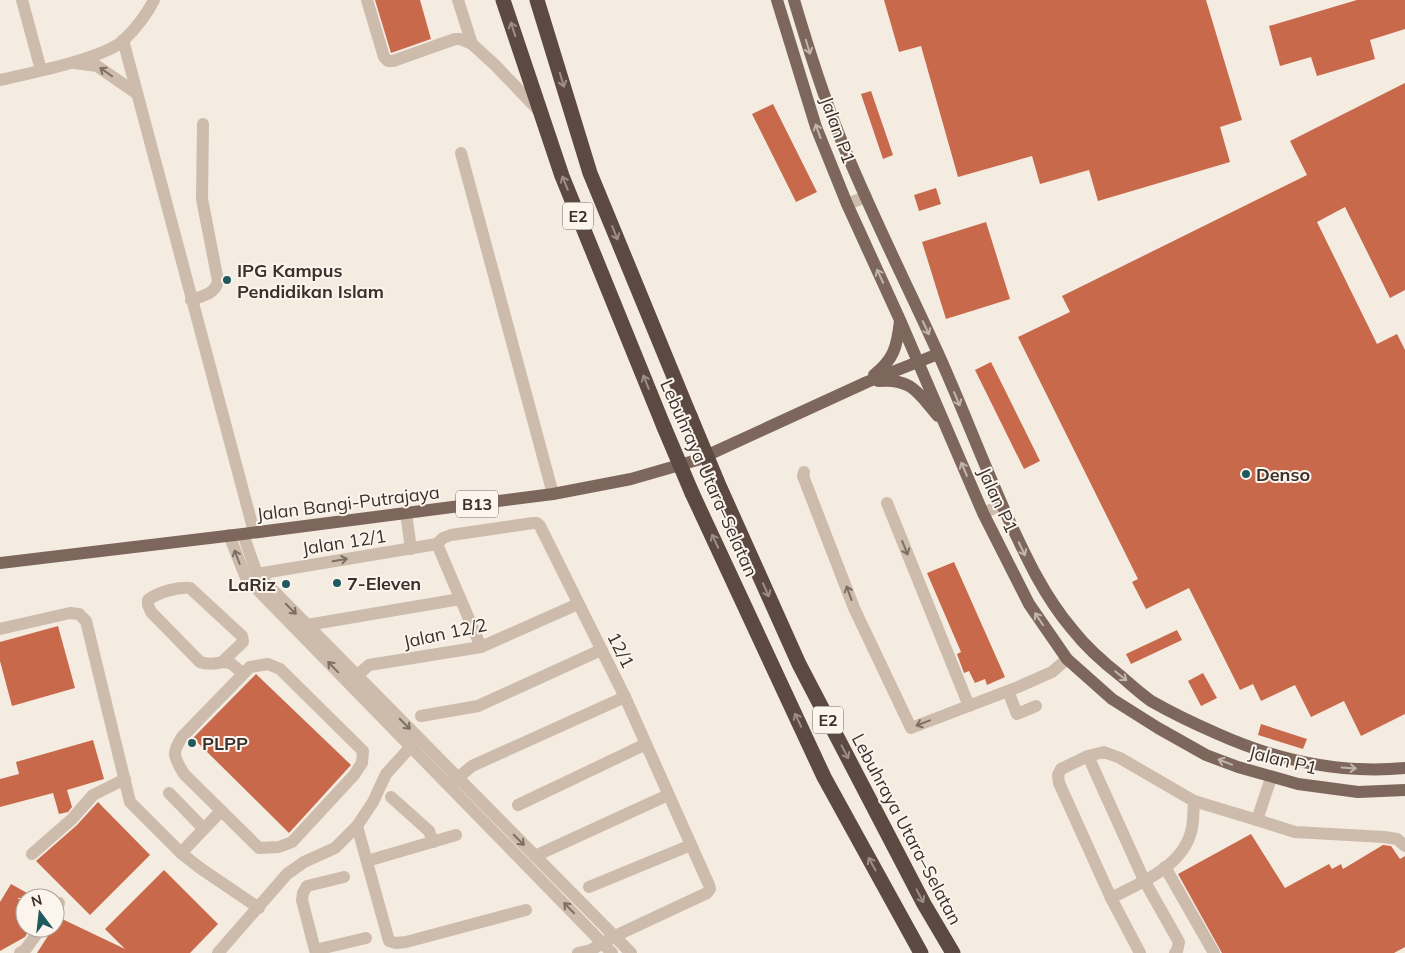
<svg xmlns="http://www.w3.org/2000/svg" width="1405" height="953" font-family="Mulish,sans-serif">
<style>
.building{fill:#c8694b}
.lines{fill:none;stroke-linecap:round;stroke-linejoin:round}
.minor{stroke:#cdbbac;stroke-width:12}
.major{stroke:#7d675c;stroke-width:12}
.highway{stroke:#5c4a42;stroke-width:15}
.highway-bridge{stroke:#5c4a42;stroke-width:15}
.oneway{stroke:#9c8e87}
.oneway2{stroke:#c2b5ac}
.oneway3{stroke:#7d6f65}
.poi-dot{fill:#1f5a5e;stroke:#fbf5ee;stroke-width:2}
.labels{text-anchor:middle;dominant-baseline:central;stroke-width:4;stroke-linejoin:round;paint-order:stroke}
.shield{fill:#fbf5ee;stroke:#756b66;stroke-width:1}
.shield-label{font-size:16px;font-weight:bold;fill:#3b302b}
.street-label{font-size:18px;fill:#3b302b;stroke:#fbf5ee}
.poi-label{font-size:18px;font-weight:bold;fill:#3b302b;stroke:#fbf5ee;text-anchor:start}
</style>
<rect width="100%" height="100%" fill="#f4ebe1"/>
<g class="building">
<path d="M375,0H420L431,39L391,53Z"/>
<path d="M884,0H1206L1242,120L1220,127L1230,162L1098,201L1089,170L1040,184L1032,156L958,177L921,46L899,52Z"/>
<path d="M1357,0H1405V29L1370,40L1375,59L1317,76L1311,57L1280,66L1269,26Z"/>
<path d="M1405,83V290L1390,298L1345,207L1317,222L1377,344L1397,334L1405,350V714L1361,736L1344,701L1311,717L1295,685L1261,701L1253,684L1240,690L1189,588L1146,609L1132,582L1138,579L1018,337L1070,312L1062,296L1307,175L1290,141Z"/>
<path d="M871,91L893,155L883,159L861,94Z"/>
<path d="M773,104L817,192L796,202L752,114Z"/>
<path d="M936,188L941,204L919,211L914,195Z"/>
<path d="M986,222L1010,299L946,319L922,242Z"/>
<path d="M991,362L1040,461L1024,469L975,370Z"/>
<path d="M954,562L1005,677L987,685L985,679L975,683L969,671L964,673L957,654L961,652L927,573Z"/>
<path d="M58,626L75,688L12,706L0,661V642Z"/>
<path d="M1177,630L1182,640L1131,664L1126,654Z"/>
<path d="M1203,673L1217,698L1201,706L1188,681Z"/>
<path d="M256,674L351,765L289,833L193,738Z"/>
<path d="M1261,724L1307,739L1303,749L1258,735Z"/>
<path d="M93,740L104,779L67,790L72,807L68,812L59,814L53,793L0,807V779L19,774L16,762Z"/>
<path d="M98,802L150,855L90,915L36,861L77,825Z"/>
<path d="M1251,834L1285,888L1329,864L1332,869L1341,864L1343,869L1383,845L1391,846L1400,859L1405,856V947L1394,953H1222L1178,874Z"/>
<path d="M164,870L218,924L190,953H37L53,928H55L60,918L125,949L105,929Z"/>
<path d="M11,884L36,898H17L25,902V928H30L25,937L0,951V902Z"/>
</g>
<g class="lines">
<g class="minor">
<path d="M22,0L41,70"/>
<path d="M367,0L384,57L388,61H393L455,39H460L472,44"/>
<path d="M458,0L472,44L495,65L541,113"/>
<path d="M123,40L254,532"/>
<path d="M75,63L97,66L136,93"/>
<path d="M0,80C30,73 103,59 124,40C135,29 147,14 154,0"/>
<path d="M461,153L553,494"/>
<path d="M847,204L866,197"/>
<path d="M191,300C203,296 215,294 218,281L202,199L203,124"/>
<path d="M804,472L803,476L854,608L911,728L1018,687L1052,672L1067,659"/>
<path d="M887,503L969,706"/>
<path d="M406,513L411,549"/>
<path d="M983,513L1002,505"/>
<path d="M243,534L257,574L631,953"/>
<path d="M229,535L246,578L612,953"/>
<path d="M437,544L443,538L451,535L533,523H537L540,526L625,697L709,885L710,889L707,893L615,936L591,950L578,953"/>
<path d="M437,544L481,647"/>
<path d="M257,574L437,544"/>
<path d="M307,625L460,599"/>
<path d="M0,629L70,613L79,614L86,621L130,802L181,853L200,868L259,908"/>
<path d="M222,662L243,642L242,636L190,588C177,587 158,592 148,600V605L151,612L200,662C214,667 219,660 230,663C234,665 239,671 243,674"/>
<path d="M268,664L280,669L363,751L362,763L354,775L292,842L279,847L259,848L184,774C174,757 171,754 182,737L250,667Z"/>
<path d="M352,680L369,665L481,647L578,604"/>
<path d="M1008,691L1017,714L1036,706"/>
<path d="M421,716L478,706L601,650"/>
<path d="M1088,756L1144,880L1179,942L1177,951L1175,953"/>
<path d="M453,782L472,766L625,697"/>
<path d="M169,793L204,829"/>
<path d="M391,797L429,831L433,842"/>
<path d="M518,805L646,744"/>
<path d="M1257,820L1295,832L1384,837L1397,839L1405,846"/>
<path d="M357,826L389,941L396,943L406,942L526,910"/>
<path d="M181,853L221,811"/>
<path d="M32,854L72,819L93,795L125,779"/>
<path d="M535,856L668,795"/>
<path d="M367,861L456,835"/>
<path d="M1165,867L1214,953"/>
<path d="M344,877L307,886L303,893L302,900L315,950L366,938"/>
<path d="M589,887L691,845"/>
<path d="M1111,898C1140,883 1182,867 1191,832C1194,823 1193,811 1194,801"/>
<path d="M55,908L59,903"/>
<path d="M20,953L25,950L41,928"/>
<path d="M218,953L287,874L304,862L335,848L357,826L373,802L386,774L416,741"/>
<path d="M1140,953L1111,898L1059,783L1058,775L1061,769L1088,756L1104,752L1120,758L1194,801L1257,820L1271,778"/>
</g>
<g class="major">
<path d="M777,0L816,127L847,204L900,320L983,513L1029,604L1067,659L1112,699L1158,728L1206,755L1238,767L1298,784L1358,792L1405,790"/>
<path d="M794,0C807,44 821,89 838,132C867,206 904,278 937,351C962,406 983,463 1008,518C1026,557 1044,596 1072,629C1086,647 1104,663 1122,677C1131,685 1141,694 1151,701C1172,713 1195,724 1218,734C1276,760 1341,774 1405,768"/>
<path d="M874,375C894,359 897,347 900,321"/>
<path d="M878,381C912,378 918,393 938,416"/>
<path d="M0,563L243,534L553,494L631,479L697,460L867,382L938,354"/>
</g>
<g class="highway">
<path d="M503,0L562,176L664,427"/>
<path d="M537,0L590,173L690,416"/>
<path d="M717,481L799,664L924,904L953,953"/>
<path d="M692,493L824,777L921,953"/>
</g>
<g class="highway-bridge">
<path d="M690,416L717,481"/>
<path d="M664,427L692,493"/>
</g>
</g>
<defs><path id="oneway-shaft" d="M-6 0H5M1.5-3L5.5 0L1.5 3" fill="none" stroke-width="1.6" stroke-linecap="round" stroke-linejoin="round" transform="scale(1.25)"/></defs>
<g class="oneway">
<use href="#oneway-shaft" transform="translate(513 29) rotate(-108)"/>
<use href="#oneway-shaft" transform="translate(562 80) rotate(73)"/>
<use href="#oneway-shaft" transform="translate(565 183) rotate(-112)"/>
<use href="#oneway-shaft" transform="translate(615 233) rotate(68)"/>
<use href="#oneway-shaft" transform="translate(646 382) rotate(-112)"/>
<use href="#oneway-shaft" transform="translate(715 541) rotate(-115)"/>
<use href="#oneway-shaft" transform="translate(766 590) rotate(66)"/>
<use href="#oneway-shaft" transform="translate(798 720) rotate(-115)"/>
<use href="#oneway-shaft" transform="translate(845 752) rotate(62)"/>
<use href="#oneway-shaft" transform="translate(872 864) rotate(-119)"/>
<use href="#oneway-shaft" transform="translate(920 896) rotate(62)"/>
</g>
<g class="oneway2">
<use href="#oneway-shaft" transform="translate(808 47) rotate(73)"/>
<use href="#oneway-shaft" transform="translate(818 131) rotate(-110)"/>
<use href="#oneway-shaft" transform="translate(880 276) rotate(-115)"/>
<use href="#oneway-shaft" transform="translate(926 328) rotate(65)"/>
<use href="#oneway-shaft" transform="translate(957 399) rotate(67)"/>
<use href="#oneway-shaft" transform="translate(964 469) rotate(-113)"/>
<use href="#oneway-shaft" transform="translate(1022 549) rotate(65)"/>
<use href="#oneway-shaft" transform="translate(1039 619) rotate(-124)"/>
<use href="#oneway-shaft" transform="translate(1121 676) rotate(39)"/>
<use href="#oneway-shaft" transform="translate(1225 762) rotate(-159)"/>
<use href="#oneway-shaft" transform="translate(1349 768) rotate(4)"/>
</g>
<g class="oneway3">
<use href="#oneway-shaft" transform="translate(106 72) rotate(-145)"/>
<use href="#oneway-shaft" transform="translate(905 548) rotate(68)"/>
<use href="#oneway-shaft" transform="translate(237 557) rotate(-111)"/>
<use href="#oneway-shaft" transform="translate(340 560) rotate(-9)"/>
<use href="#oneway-shaft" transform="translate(849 593) rotate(-110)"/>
<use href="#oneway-shaft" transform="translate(291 609) rotate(45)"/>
<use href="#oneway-shaft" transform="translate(333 667) rotate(-134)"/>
<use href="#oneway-shaft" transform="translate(923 723) rotate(159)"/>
<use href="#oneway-shaft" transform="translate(405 724) rotate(45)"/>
<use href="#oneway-shaft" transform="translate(519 840) rotate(45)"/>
<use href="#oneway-shaft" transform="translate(569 908) rotate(-134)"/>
</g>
<g class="poi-dot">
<circle cx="227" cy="280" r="5"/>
<circle cx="1246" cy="474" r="5"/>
<circle cx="337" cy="583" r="5"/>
<circle cx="286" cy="584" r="5"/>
<circle cx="192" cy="743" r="5"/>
</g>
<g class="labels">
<g class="shield">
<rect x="563" y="202.5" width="30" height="27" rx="4"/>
<rect x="456" y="490.5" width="42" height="27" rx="4"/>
<rect x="813" y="706.5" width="30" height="27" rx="4"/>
</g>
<g class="shield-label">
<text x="578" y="216">E2</text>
<text x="477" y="504">B13</text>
<text x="828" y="720">E2</text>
</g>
<g class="street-label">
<text transform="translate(838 130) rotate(70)">Jalan P1</text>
<text transform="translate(709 478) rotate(66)">Lebuhraya Utara–Selatan</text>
<text transform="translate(998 500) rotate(65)">Jalan P1</text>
<text transform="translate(348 503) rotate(-7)">Jalan Bangi-Putrajaya</text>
<text transform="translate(344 542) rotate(-9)">Jalan 12/1</text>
<text transform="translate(445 633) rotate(-12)">Jalan 12/2</text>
<text transform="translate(621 650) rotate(63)">12/1</text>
<text transform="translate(1283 760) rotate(14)">Jalan P1</text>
<text transform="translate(907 829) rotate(62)">Lebuhraya Utara–Selatan</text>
</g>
<g class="poi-label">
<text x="237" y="270">IPG Kampus<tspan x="237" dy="21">Pendidikan Islam</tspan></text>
<text x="1256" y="474">Denso</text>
<text x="347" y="583">7-Eleven</text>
<text x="276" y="584" text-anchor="end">LaRiz</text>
<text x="202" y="743">PLPP</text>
</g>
</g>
<g transform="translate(40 913) rotate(345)"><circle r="24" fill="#fbf5ee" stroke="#aea6a0"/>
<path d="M0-4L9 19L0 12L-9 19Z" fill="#1f5a5e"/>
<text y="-8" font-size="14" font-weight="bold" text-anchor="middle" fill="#3b302b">N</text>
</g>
</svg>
